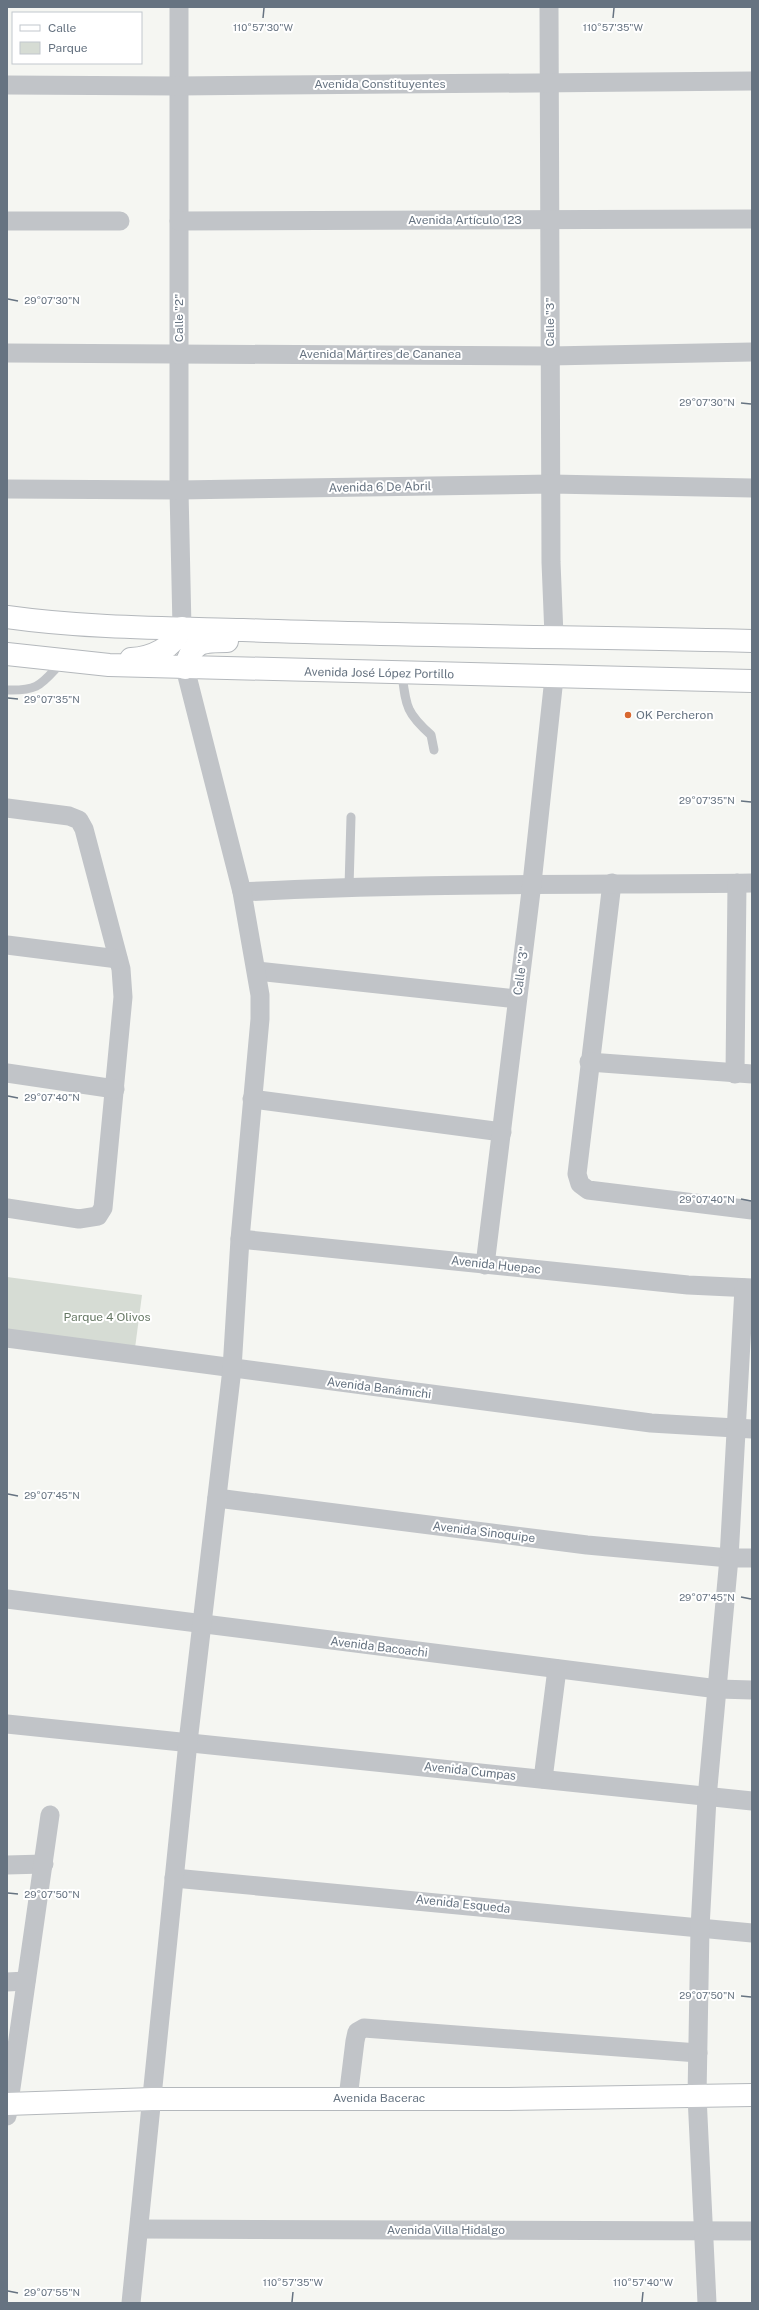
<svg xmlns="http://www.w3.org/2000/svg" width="759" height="2310" font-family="'Public Sans',sans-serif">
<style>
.green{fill:#d6dcd4}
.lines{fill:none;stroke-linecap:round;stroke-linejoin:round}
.secondary-casing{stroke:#b4b8bc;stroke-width:24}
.lane{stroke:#c1c4c8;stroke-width:9}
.street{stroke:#c1c4c8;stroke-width:19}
.secondary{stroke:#fff;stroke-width:22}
.ticks{fill:none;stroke:#667381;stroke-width:1.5}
.poi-dot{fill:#d86830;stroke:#fff;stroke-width:1.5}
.labels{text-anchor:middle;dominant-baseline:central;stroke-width:4;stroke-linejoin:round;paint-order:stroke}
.street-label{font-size:12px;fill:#667381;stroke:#fff}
.poi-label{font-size:12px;fill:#667381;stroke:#fff;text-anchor:start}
.park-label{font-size:12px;fill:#677965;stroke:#fff}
.ticks-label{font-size:10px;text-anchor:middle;fill:#667381;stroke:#fff;stroke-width:4;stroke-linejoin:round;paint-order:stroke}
</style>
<rect width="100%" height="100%" fill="#f5f6f2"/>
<path class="green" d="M7,1277L142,1295L135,1348L7,1331Z"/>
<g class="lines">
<defs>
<g id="secondary">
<path d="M7,617C85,628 164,628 243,630C412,636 582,637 752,641"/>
<path d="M7,654L109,665L752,681"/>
<path d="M131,659C152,658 173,648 182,628"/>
<path d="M185,668C193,641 201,641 227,641"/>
<path d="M7,2104L152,2099H505L752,2095"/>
</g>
</defs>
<use href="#secondary" class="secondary-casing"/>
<g class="lane">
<path d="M402,674C406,706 406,713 431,735L434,750"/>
<path d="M7,690C40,691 41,684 62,662"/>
<path d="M349,887L351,817"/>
</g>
<g class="street">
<path d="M179,7V490L182,628"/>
<path d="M549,7L551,562L554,636"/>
<path d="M7,85L178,86L752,81"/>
<path d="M7,221H120"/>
<path d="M179,221L752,219"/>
<path d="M7,353L550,356L752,352"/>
<path d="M7,489L179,490L551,484L752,488"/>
<path d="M7,808L69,816L79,820L84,829L121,969L123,997L103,1208L98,1216L79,1219L7,1208"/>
<path d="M612,883L577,1174L580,1184L588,1190L752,1210"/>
<path d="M242,892C412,883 582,885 752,883"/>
<path d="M7,945L118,959"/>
<path d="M257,971L517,999"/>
<path d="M589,1062L752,1074"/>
<path d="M7,1073L115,1089"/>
<path d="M735,1074L737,883"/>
<path d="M252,1099L502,1132"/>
<path d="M240,1239L688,1285L752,1288"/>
<path d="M485,1265L532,883L554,678"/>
<path d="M7,1338L651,1423L752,1429"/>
<path d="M217,1498L587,1545L729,1558H752"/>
<path d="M7,1599L718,1689L752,1690"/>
<path d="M7,1724L752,1801"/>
<path d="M543,1779L557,1669"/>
<path d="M7,1865L44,1864"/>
<path d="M174,1878L752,1933"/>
<path d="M7,1982L26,1981"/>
<path d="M348,2098L355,2041L357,2032L364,2028L698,2053"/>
<path d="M7,2116L50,1815"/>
<path d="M139,2229L752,2231"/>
<path d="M131,2303L188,1742L232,1369L240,1239L260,1019V995L242,892L185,668"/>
<path d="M707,2303L697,2096L700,1928L707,1798L729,1558L744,1288"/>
</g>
<use href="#secondary" class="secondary"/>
</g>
<path class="ticks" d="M263,18L264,8M613,18L614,8M8,299L18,301M741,403L751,404M8,698L18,699M741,801L751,802M8,1096L18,1098M741,1199L751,1201M8,1494L18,1496M741,1597L751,1599M8,1893L18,1894M741,1996L751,1997M8,2291L18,2293M292,2302L293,2292M642,2302L643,2292"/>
<circle class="poi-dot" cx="628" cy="715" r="4"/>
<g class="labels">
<g class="street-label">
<text x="380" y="84">Avenida Constituyentes</text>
<text x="465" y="220">Avenida Artículo 123</text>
<text transform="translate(179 318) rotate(-90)">Calle "2"</text>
<text transform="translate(550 322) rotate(-90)">Calle "3"</text>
<text x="380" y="354">Avenida Mártires de Cananea</text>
<text transform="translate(380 487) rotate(-1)">Avenida 6 De Abril</text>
<text transform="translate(379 673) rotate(1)">Avenida José López Portillo</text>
<text transform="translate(521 971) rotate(-82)">Calle "3"</text>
<text transform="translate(496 1265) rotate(6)">Avenida Huepac</text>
<text transform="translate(379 1388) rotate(7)">Avenida Banámichi</text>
<text transform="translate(484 1532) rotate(7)">Avenida Sinoquipe</text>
<text transform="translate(379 1647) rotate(7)">Avenida Bacoachi</text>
<text transform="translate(470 1771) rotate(6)">Avenida Cumpas</text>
<text transform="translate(463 1904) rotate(6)">Avenida Esqueda</text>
<text x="379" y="2098">Avenida Bacerac</text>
<text x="446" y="2230">Avenida Villa Hidalgo</text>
</g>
<g class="poi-label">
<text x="636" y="715">OK Percheron</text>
</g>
<g class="park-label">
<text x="107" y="1317">Parque 4 Olivos</text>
</g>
</g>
<g class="ticks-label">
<text x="263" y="31">110°57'30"W</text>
<text x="613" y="31">110°57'35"W</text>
<text x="52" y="304">29°07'30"N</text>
<text x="707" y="406">29°07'30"N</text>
<text x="52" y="703">29°07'35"N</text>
<text x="707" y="804">29°07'35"N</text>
<text x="52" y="1101">29°07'40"N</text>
<text x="707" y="1203">29°07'40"N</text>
<text x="52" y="1499">29°07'45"N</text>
<text x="707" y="1601">29°07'45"N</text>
<text x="52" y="1898">29°07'50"N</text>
<text x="707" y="1999">29°07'50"N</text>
<text x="293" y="2286">110°57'35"W</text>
<text x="643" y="2286">110°57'40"W</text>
<text x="52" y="2296">29°07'55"N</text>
</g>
<rect width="759" height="2310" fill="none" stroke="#667381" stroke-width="16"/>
<rect x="12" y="12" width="130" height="52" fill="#ffffff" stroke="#c2c7cd"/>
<rect x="20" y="25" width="20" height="6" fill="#ffffff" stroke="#c2c7cd"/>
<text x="48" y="32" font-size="12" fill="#667381">Calle</text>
<rect x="20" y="42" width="20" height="12" fill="#d6dcd4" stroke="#c2c7cd"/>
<text x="48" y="52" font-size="12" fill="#667381">Parque</text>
</svg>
